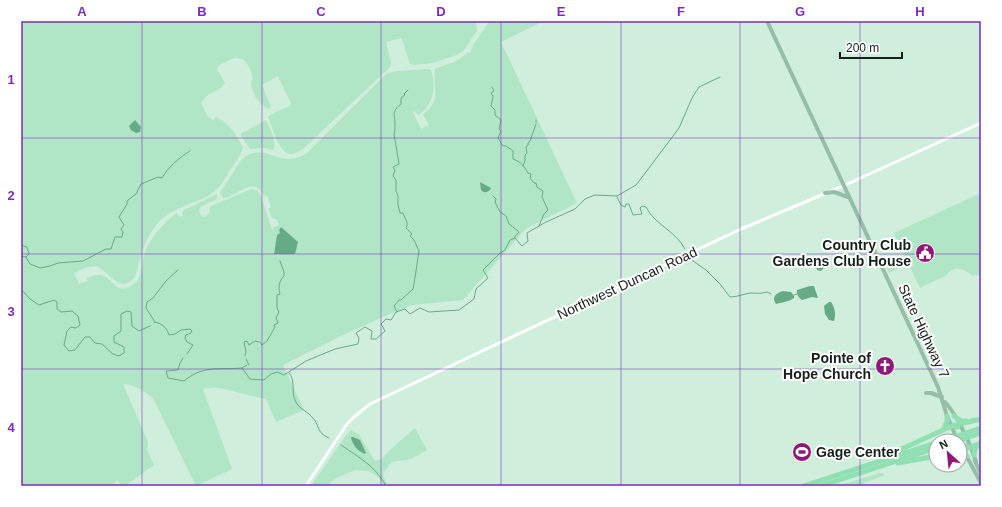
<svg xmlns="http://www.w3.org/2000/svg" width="1002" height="507" font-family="Arial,sans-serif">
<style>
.green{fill:#b0e5c6;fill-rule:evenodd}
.water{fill:#67ab86}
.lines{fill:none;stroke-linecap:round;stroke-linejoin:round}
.stream{stroke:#67ab86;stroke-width:1}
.tertiary{stroke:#fff;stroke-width:3}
.primary{stroke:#96bea7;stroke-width:4}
.motorway{stroke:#90e0b3;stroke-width:5}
.grid{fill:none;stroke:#7b2cbf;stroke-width:1;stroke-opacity:0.55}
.labels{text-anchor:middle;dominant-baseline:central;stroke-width:4;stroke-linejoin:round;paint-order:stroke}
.poi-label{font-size:14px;font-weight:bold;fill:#142019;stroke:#fff;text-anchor:end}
.street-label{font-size:14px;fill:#142019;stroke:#fff}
.neatline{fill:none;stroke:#7b2cbf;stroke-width:1.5}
.grid-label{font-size:13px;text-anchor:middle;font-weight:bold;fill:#7b2cbf}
</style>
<rect width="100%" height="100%" fill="#d0eedc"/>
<g class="green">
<path d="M25,21H476L477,31L464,50L457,55L432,63L414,65L410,64L402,39L401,38L386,42L391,63L390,67L303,149C300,150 295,154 292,154C278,154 272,126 268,116L291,105V103L278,77H276L262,85L271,107L269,109C258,104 251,92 251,81L253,80C252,72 247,57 236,58C231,58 223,64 218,66L217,69L225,83C221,90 214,91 208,95C205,97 204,100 201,102L207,116L213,120L216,117C231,125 235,133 243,147C241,155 237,160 233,166C227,175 223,184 215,191C198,205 171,206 157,224C144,240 140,258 135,277C120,294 111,274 97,266C88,267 82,268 74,273L79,284L88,281L87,278C93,276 100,273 105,277C115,282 117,294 131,286C145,279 141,259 147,247C154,234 164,222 177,213L180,217L183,216L182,212L184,210L217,194V199L200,207L199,211L201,216L205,217L210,213L209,208L211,206L231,198L246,191L253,189L258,191L261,196L272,230L273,229L274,227L279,225L277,220L271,217L269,209L271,207L268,197C262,196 262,189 256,187C247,184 234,196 225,198H223L220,193L241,160C261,143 271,159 290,159C296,159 301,156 306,154L386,74L397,71L429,69L431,70C436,86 434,106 418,115L415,111L413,112L421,129L429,125L423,115C443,99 432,87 435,69C448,63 456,64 468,52L470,53L473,45L490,21H544L501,42L577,203L527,228L523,232L463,300L412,305L383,317L343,335L283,365L304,410L276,422L266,399L215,387L203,389L232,469L196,486L153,398C144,391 136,385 123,384L148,442L147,450L154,465L125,486L121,485L118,481H115L114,486H21V25ZM281,227L298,242L296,250L274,253L277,235L280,233L279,230Z"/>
<path d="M266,120C270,129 276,139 274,149L272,150L264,148L250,149L240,134Z"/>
<path d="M981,193V275H974L973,277C967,269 953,264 947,275L920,288L908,263L889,273L887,269L906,259L894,233Z"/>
<path d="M415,428L427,450L411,459L392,462L383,473L384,478L388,486H383L381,481L377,476L369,471L355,470L338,477L326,486H311L346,435L351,430L359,435L375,461L381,459L393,447Z"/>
<path d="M880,473H883L885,475L856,486H837Z"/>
</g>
<g class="water">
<path d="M135,120L141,127L140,132L136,133L131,130L129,126Z"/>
<path d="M480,182L491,188L490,190C486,193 484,193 481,190Z"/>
<path d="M281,227L298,242L295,254H274L277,235L280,233L279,230Z"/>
<path d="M816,261H820L825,265L823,269L821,271L817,270L815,264Z"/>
<path d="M810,286H814L818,298L812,297L802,300C799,298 796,294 797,290Z"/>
<path d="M783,291L791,292L794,296V298C791,301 780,303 776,304C771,297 776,293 783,291Z"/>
<path d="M829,302H831C835,308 836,314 834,321L829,320L825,314L824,306Z"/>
<path d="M351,437H353L360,440L366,453L365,454C358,451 352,445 351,437Z"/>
</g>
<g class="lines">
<g class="stream">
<path d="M492,87L494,91L491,93L493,96L491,106L495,110V115L501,120L499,129L501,131L498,138L503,146H506L513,151V159C521,162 524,166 528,173L531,174L530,178L534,183H536L537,187L543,191L542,197L548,210L544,214L539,226"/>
<path d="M536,120V122"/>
<path d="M523,166L525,160V155L527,153L526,147L528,145V143L530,141L536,124"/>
<path d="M493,196L496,199L495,202L500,212L506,216L509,224L518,231L519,232L514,238"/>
<path d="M617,196L636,185L655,160L679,128L692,98L699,87L720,77"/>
<path d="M617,197L621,205L625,207L626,204H629L633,215L642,214L640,208L642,206L646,207C655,225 676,231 685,249"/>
<path d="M21,245L27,247L29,254L26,257L21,256"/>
<path d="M26,257L30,264L40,268L50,266L58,263L83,261L106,249H111L115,237H122L123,232L121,229L124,225L119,217L127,204V201L136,194L141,184L158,177L162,178C168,167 180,157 190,151"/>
<path d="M690,259L706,270L720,284L730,297C737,297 744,294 750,293C756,293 761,294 767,292L771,294"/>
<path d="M21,289L30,299L39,305L54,300L57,302V309L61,312L72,311L78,316L80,325L76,328L71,327L67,331L64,345L69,351L75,350L85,337H90L95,343L102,344L113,354L119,356L124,353V347L114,342V336L121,331V314L127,311L131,312L132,326L139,331L150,326"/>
<path d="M794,295L797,294"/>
<path d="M397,312L394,306L399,300H401L413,289L414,284L419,251L414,240L410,236L412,234L406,228C409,223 405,219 403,213H400L398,205V196L396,191V180L393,176L395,170L393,167L399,164L394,134C395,131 395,128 395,125C395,114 391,112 401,104V98L405,95L404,94L408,90"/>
<path d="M154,322C162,323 167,328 169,335L175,334L181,330L190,329L192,331L191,333L186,335L185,338L187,342L193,345L187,354"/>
<path d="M155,322L146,308L147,302L153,298L166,281L178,270"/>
<path d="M245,356V355L246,352L244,342L247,341L249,345L255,341L260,342L262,345L267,341L275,327L274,325L278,323L276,318L279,312L277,308V295L280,294C278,287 279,281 284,276V272L280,261"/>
<path d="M183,358L180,363L178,370L166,371L168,378L184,381C203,365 219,370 242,368L250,379L264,380L271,374L277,372L284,375L306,361L335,349L358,344L359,338L356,333L365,327L372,331L371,339H376L385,331L381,324L386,319L391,320L396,312L405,309L410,314L420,308L429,312L459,310L474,299L476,289L488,278L483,270L499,254L505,250L510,240L515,238L522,246L528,241L527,233L546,222L575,209L585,199L595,195L617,196"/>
<path d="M246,359L249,365"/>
<path d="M242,368L247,365"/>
<path d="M289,373C295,379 292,389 294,397C297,409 305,409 312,417C320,425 316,433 329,438"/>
<path d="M341,445C358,457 376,466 386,486"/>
</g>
<path class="tertiary" d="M306,486L347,424L354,417L370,404L741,229L843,186L981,123"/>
<g class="primary">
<path d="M767,21L938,387L947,416L957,439"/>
<path d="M825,193L834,192L848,197"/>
<path d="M926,393H931L942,397"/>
<path d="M945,402C957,415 971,445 976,462"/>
<path d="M960,444L981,483"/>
<path d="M975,461L981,474"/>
</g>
<g class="motorway">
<path d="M954,416L961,421H966"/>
<path d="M956,427L959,424L981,419"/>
<path d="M944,428L947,422V416"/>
<path d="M942,441L981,428"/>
<path d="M957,441L981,433"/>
<path d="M963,445L968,448L981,443"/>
<path d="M960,450L965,449L967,446"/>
<path d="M960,453L967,456"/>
<path d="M974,455L975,449L978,445"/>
<path d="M884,457L954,425L958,427"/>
<path d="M898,463L936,456"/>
<path d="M804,486L936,443"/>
<path d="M821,486L936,448"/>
</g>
</g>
<path class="grid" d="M142,21V486M262,21V486M381,21V486M501,21V486M621,21V486M740,21V486M860,21V486M21,138H981M21,254H981M21,369H981"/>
<defs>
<symbol id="civic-disc" viewBox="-11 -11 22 22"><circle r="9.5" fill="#901977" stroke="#fff"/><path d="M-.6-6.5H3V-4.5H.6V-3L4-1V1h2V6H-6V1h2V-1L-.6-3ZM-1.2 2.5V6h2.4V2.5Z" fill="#fff"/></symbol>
<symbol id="church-disc" viewBox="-11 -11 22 22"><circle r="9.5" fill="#901977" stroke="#fff"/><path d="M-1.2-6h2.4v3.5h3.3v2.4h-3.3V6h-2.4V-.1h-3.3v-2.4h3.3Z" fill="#fff"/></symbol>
<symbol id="stadium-disc" viewBox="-11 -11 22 22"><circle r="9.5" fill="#901977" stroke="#fff"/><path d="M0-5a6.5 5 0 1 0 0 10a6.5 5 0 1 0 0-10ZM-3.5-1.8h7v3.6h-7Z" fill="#fff"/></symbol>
</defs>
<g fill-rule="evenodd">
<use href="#civic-disc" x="914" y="242" width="22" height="22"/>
<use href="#church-disc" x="874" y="355" width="22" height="22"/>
<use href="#stadium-disc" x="791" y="441" width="22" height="22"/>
</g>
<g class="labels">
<g class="poi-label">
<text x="911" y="245">Country Club<tspan x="911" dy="16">Gardens Club House</tspan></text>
<text x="871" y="358">Pointe of<tspan x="871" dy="16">Hope Church</tspan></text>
<text x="816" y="452" text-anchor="start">Gage Center</text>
</g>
<g class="street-label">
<text transform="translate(627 283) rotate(-25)">Northwest Duncan Road</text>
<text transform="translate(924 331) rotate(65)">State Highway 7</text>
</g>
</g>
<rect width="1002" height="507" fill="none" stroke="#ffffff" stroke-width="44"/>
<g transform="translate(948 453) rotate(333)"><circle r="19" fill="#ffffff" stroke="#a1a6a3"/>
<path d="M0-3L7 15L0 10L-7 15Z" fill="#901977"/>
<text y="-6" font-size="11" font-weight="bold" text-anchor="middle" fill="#142019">N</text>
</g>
<path d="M840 52v6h62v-6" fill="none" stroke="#142019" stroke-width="2"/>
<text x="846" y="52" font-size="12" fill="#142019" stroke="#ffffff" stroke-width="3" paint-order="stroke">200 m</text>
<rect x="22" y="22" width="958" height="463" class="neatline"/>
<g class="grid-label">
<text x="82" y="16">A</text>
<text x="202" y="16">B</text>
<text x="321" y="16">C</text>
<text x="441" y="16">D</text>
<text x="561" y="16">E</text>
<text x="681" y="16">F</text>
<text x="800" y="16">G</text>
<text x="920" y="16">H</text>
<text x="11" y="84">1</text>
<text x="11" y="200">2</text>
<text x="11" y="316">3</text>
<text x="11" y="432">4</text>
</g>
</svg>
